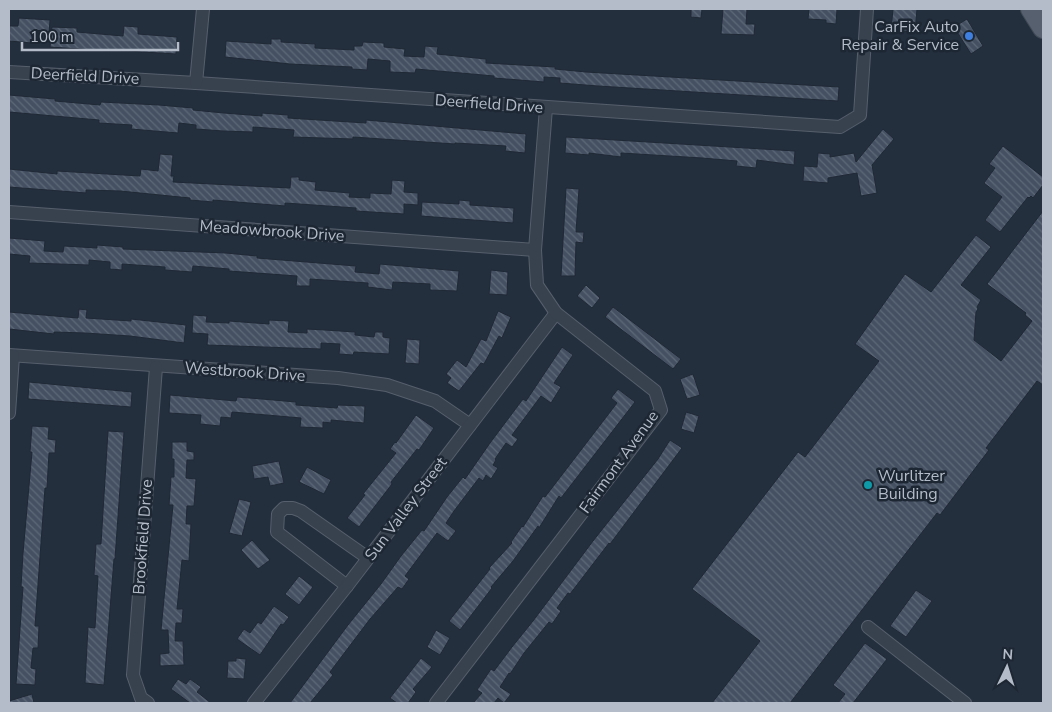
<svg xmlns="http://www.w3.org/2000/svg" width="1052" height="712" font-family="'Nunito Sans',sans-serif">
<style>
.building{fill:url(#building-back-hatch);stroke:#1f2835}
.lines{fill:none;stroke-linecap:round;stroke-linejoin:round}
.street-casing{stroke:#565f6c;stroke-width:14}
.primary-casing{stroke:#414a57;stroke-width:22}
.street{stroke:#38414e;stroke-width:12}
.primary{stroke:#56606e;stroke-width:20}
.shop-dot{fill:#3f7fe0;stroke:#1d2633;stroke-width:2}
.culture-dot{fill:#0f9aa8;stroke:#1d2633;stroke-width:2}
.labels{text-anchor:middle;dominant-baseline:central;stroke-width:5;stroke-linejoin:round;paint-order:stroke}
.poi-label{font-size:16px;fill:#b4bcc9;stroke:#1d2633;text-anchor:end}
.street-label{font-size:16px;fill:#b4bcc9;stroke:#1d2633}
</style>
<defs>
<pattern id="building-back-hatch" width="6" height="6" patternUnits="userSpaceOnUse" patternTransform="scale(1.25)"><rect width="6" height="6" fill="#455162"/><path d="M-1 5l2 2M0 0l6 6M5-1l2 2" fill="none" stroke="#5d6877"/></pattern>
</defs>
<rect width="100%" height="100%" fill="#242f3e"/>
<g class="building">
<path d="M691,9H702L701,18L691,17Z"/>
<path d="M723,9H747L746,24H755L754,35L721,34Z"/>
<path d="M809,9H837L836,24L826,23V20L808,19Z"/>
<path d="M893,9H917L915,32L891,30Z"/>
<path d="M19,18L50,20L49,34L32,32V43L9,41V26H18Z"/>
<path d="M967,19L983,46L971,54L954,27Z"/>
<path d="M124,26L138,27V34L177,37L176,54L110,50V51L50,47L52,27L77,28V32L123,36Z"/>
<path d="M271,39H281V42L315,44V48L354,50V46H362L363,42L384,43V47L405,49L404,56L424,57L425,46L438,47L437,54L486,59V63L555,67V69L586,72L839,87L838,101L598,86L560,83V78L544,77V82L494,78V76L416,69L415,73L390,72V61L368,59L367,70L352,69V67L290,64L225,57L226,41L271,44Z"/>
<path d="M9,95L55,99V101L100,105L101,102L159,105L193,108V110L224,113L262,116V113L288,115V118L366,123V120L526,134L525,153L505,151L506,146L455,143V144L353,137V139L293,137L294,130L253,127V132L223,131L196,129V125L179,123L178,133L131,129L132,125L99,123V120L9,112Z"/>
<path d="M883,129L894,139L872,165L877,193L861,196L857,173L828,178V183L803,181L804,166L817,167L818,153L830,154V157L854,153L856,162Z"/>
<path d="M566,137L795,151L794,165L757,160L756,168L736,166L737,161L702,158L621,153V157L589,153V155L565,153Z"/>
<path d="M1003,146L1043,177V185L1033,198L1031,196L1029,198L1028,197L1000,232L985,220L1002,197L984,183L995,168L989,164Z"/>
<path d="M160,154L173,155L171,176H174L173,182L290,188L291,177H299V180L316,182L315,190L350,193L349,197L370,198V193L391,194L392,180L405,181L404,192L418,193V205L404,204V214L356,211V208L285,203V206L213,200V202L190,200V198L120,191L86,190V193L9,187V169L57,174V171L140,176L141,169L158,171Z"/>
<path d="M566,188L579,189L576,232H584L583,243L576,242L575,276H561Z"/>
<path d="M459,200L470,201V205L514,208L513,223L421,216L422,202L459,204Z"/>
<path d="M1043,211V385L1037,381L986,448L989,450L940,515L937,513L790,703H712L760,641L692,589L798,452L805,457L879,361L855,344L905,274L931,292L976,235L991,247L961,285L981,300L977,307L978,309L976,312L974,340L1001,361L1032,321L1025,315L1026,313L987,284Z"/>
<path d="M9,238L45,241L44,251L63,252L64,246L97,248V245L123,247V249L226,253L257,256V258L356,266L355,272L379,274L380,264L459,271L457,291L430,290V284L393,282L392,290L368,287V283L310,279V286H296L297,276L229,271V269L193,266L192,272L165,270V267L122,264V270L110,269V262L89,260V265L29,263L30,256L9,254Z"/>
<path d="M491,270L508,272L507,295L489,294Z"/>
<path d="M586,285L600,298L592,308L577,296Z"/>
<path d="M613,307L681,359L673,369L605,317Z"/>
<path d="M79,309L87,310L86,318L131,321V319L186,325L184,343L130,336L85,333L54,332V334L9,329V312L78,318Z"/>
<path d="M498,311L511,317L502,338L499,336L484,364L481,363L459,391L447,383L451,378L446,374L457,360L466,367L481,339L486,341Z"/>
<path d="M193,315L207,316L206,322L229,323V321L269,324V320L289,321L288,332L307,333V329L325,330L355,332V335L374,337L375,332H383V337L390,338L389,354L354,352L353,355L339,354L340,344L321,343V349L207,345L208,334L192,333Z"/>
<path d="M407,339L420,340L419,364L405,363Z"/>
<path d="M562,347L573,355L554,383L561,387L551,403L541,396L512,435L518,439L512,447L506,443L495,459L496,460L493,465L498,468L491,479L486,475L483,481L479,478L454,511L446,523L456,531L448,541L437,533L405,576L409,579L402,589L398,587L370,619L330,672L333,675L310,703H290L348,625L381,584L401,556L422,530L424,531L447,497L463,477L465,479L490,443L523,399L526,401Z"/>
<path d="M693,374L700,395L687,399L680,379Z"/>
<path d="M29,382L132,392L131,407L28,399Z"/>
<path d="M618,389L635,402L561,498L559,496L539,528L538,526L513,561L491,587L492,588L460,630L449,621L490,569L489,568L512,543L511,542L522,526L523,527L543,496L545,497L617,403L611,398Z"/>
<path d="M170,395L236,401L237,397L262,399L296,402V405L337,408L338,405L365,406L364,423L331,420V423L323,422V428L300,427L301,418L232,412L231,418L221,417L220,426L200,424L201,415L169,413Z"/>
<path d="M686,412L699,416L694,433L681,429Z"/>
<path d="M416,415L434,428L419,450L417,449L391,482L392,484L359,527L347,518L365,495L363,494L396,453L390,449L395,442L396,443Z"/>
<path d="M32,426L49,427L48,439L56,440L55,453H49L47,488H45L35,626H39L38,648H33L31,668L36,669L35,685L16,684L23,587H21L23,553L32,452H30Z"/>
<path d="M108,431L124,432L115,559H114L104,685L85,683L88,627L95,628L98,576L94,575L96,544H101Z"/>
<path d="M670,440L682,448L610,544L609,543L570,594L568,593L557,608L561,611L552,624L549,622L524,653L510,674L509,673L500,687L511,694L504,703L498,698L494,703H473L482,693L477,690L491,669L494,671L512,647L533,621L593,541L658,459Z"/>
<path d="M172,442H187V451L194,452V460H187L186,478L196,479L194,506H187L186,524H191L189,561L182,560L177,609H183L182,623H176L175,641H183L184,665L160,666V654L169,653L168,630H161L173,505H169L171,477H174V459H172Z"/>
<path d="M279,461L284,483L270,486L268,477L254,479L252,466Z"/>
<path d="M307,467L331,480L324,494L299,482Z"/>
<path d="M239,499L251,502L242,536L229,533Z"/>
<path d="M252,540L270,560L258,569L241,550Z"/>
<path d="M299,576L313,587L299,605L285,594Z"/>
<path d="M916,590L932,601L906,637L890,626Z"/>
<path d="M274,606L289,617L283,625L281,624L260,655L237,639L244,629L250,633L258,622L261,624Z"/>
<path d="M436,630L450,638L440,655L427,647Z"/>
<path d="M865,643L887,659L853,703H838L845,694L833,685Z"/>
<path d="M236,658L246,659L244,679L227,678L228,661H236Z"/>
<path d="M421,658L432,667L413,689L416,692L408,703H397L390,698Z"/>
<path d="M178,679L186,684L190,679L201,687L197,692L211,703H190L171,689Z"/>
<path d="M32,694L34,703H9V701Z"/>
</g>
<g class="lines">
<defs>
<g id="street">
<path d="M9,72L196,83L840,127L860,115L867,9"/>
<path d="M196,83L203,9"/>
<path d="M9,212L535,250"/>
<path d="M9,355L338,378L387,385L435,401L470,425"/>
<path d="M9,413L13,356"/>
<path d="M347,586L277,532L278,514L284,508H293L301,511L368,558"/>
<path d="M868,627L965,703"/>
<path d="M148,703L141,698L133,675L156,367"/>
<path d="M254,703L347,586L556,313"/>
<path d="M436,703L661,410L655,391L556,313L537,285L535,250L546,108"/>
</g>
<path id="primary" d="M1031,9L1043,28"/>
</defs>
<use href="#street" class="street-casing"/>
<use href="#primary" class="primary-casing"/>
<use href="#street" class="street"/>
<use href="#primary" class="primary"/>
</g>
<circle class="shop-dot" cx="969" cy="36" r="5"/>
<circle class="culture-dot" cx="868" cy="485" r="5"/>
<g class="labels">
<g class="poi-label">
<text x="959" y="27">CarFix Auto<tspan x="959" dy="18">Repair &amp; Service</tspan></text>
<text x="878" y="476" text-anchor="start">Wurlitzer<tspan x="878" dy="18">Building</tspan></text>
</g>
<g class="street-label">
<text transform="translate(85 76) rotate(3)">Deerfield Drive</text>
<text transform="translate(489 104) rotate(4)">Deerfield Drive</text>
<text transform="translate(272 231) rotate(4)">Meadowbrook Drive</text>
<text transform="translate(245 372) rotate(4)">Westbrook Drive</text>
<text transform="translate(619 462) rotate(-54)">Fairmont Avenue</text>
<text transform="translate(406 509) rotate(-53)">Sun Valley Street</text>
<text transform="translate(143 537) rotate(-86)">Brookfield Drive</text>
</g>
</g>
<rect width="1052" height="712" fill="none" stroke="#b4bcc9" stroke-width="20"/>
<g transform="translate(1007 667) rotate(4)" stroke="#1d2633" stroke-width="4" paint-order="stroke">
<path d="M0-4L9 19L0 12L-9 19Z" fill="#b4bcc9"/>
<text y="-8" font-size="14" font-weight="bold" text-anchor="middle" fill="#b4bcc9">N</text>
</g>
<path d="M22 42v8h156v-8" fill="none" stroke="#b4bcc9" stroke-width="2.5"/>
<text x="30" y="42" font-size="15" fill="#b4bcc9" stroke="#1d2633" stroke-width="4" paint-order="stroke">100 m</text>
</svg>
